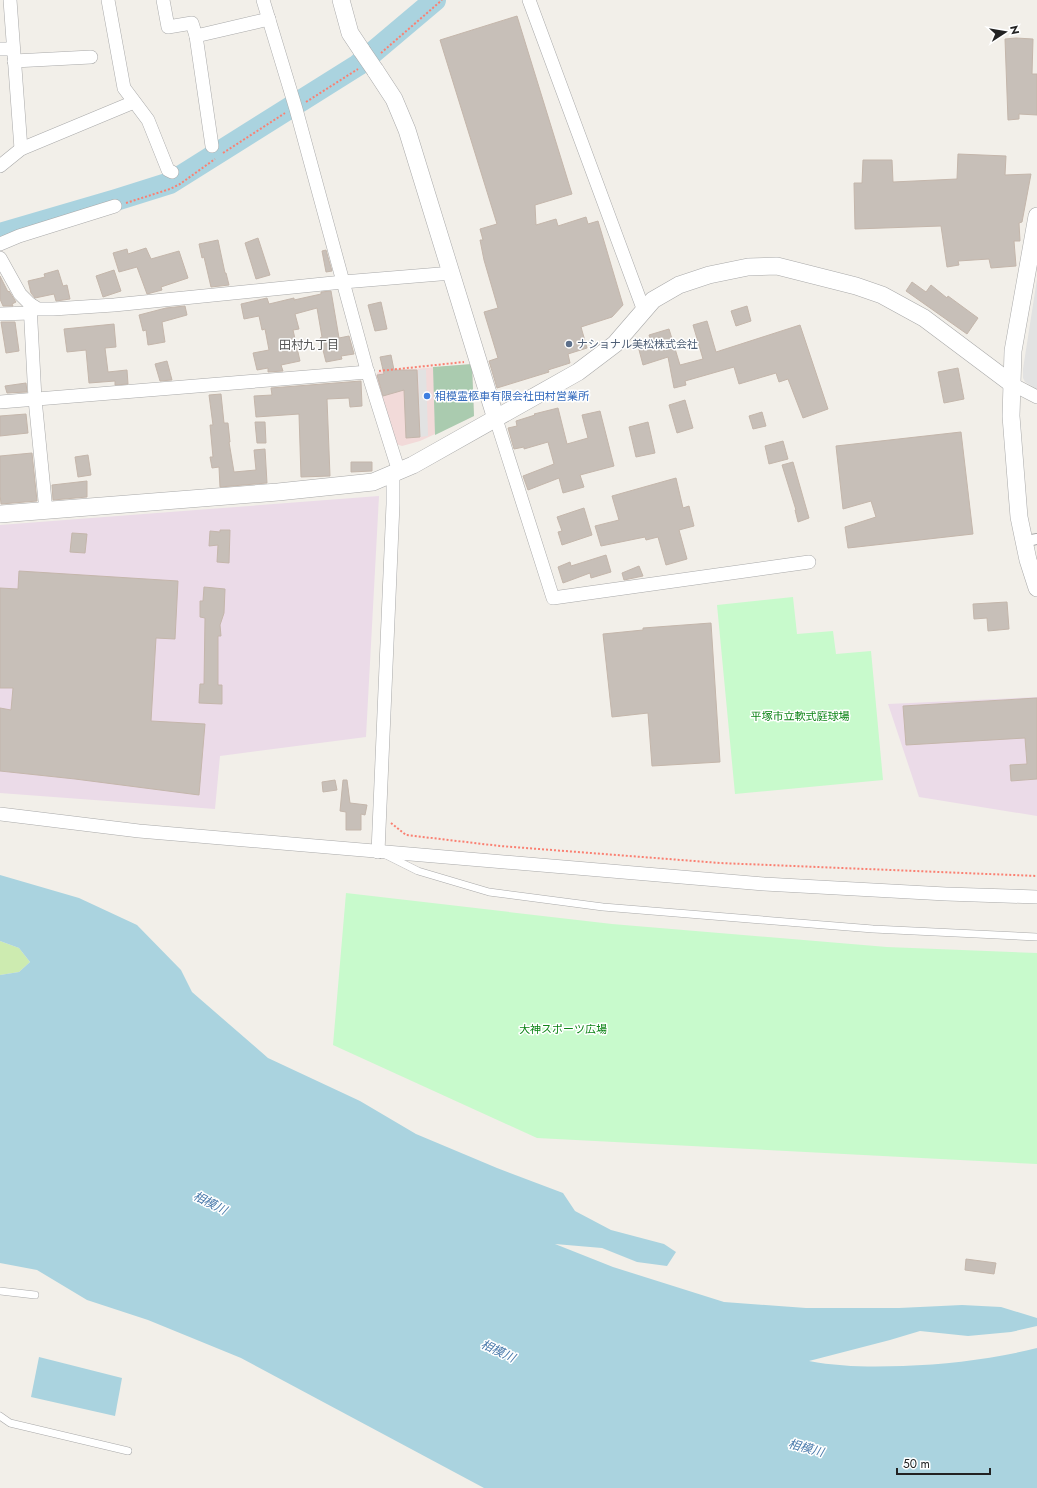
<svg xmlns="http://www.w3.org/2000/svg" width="1037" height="1488" font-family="Jost,'Noto Sans JP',sans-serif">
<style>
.commercial{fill:#f2dad9}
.industrial{fill:#ebdbe8}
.grass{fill:#cdebb0}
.cemetery{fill:#aacbaf}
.park{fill:#c8facc}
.parking{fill:#e2e2e2}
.water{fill:#aad3df}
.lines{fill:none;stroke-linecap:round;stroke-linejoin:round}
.river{stroke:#aad3df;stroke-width:22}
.building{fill:#c7bfb8;stroke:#c4b6ab}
.service-casing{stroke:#a9a9a9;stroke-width:8}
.pedestrian-casing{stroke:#a9a9a9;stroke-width:12}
.minor-casing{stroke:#a9a9a9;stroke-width:14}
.tertiary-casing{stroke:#a9a9a9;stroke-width:18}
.path{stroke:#fa8072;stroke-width:2;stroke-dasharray:2 2;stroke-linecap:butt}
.service{stroke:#fff;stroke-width:7}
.pedestrian{stroke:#fff;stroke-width:10}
.minor{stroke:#fff;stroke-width:13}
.tertiary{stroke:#fff;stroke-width:17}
.tertiary-bridge-casing{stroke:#a9a9a9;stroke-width:18;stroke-linecap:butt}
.tertiary-bridge{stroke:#fff;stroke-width:17}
.service-dot{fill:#5c6f8a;stroke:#fff;stroke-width:1.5}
.shop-dot{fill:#3f7fe0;stroke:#fff;stroke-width:1.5}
.labels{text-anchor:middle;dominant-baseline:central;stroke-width:3;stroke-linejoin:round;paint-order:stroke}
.service-label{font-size:11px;fill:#4e5e75;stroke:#fff;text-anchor:start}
.shop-label{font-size:11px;fill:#366cbe;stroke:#fff;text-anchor:start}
.park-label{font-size:11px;fill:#0c8416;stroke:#fff}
.neighbourhood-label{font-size:12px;fill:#555;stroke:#fff}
.water-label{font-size:12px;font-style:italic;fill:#4a7aab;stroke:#fff}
</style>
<rect width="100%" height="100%" fill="#f2efe9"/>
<path class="commercial" d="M472,364L474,416L420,441L402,446L396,444L376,376L378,372Z"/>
<g class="industrial">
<path d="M379,496L366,737L220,756L215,809L0,793V525Z"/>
<path d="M1037,697V816L919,797L888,704Z"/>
</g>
<path class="grass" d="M0,941L19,948L30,962L19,972L0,975Z"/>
<path class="cemetery" d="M472,364L474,416L435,435L433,367Z"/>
<g class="park">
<path d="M793,597L797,634L833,631L836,654L871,651L883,780L735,794L717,605Z"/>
<path d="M346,893L612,924L887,947L1037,953V1164L537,1138L333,1045Z"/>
</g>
<g class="parking">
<path d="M1037,279V389L1025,382L1023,378V369Z"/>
<path d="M426,369L428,436L420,437L418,370Z"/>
</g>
<g class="water">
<path d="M0,875L79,898L137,925L181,970L192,992L268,1058L360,1101L416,1134L497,1168L563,1193L575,1211L611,1230L664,1244L676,1252L667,1266L637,1262L602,1248L555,1244L613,1267L724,1302L806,1308H899L962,1305L1001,1307L1037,1318V1326L1011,1332L968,1336L920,1331L890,1340L809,1361C840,1367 872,1367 903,1366C949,1364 993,1359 1037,1348V1488H484L241,1358L148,1320L87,1300L37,1270L0,1263V975L19,972L30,962L19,948L0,941Z"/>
<path d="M39,1357L122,1378L115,1416L31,1397Z"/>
</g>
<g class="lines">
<path class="river" d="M0,234L116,200L170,183L358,65L435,0"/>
</g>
<g class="building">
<path d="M517,16L572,194L535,205L536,225L556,219L558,226L586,217L588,224L598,221L623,305L612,317L581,327L587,348L568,354L570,363L548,370L549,372L497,388L489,361L498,358L484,312L498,308L484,260L480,240H483L480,229L497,224L440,40Z"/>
<path d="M1016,38L1033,39L1032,74H1037V115L1019,114V119L1008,120L1005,39Z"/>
<path d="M958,154L1006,156L1005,175L1031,174L1022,222L1019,223L1020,241H1014L1016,266L991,268L989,259L958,261L959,265L947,267L941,226L855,229L854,183H862L863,160H892L893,182L957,179Z"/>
<path d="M258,238L270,275L256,279L245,243Z"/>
<path d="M218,240L225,273H226L229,285L211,287L204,257L202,258L199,244Z"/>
<path d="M146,248L151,259L179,251L188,278L161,287L162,290L147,294L137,267L119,272L113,253L127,249L128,254Z"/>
<path d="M326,250L332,271L326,272L322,251Z"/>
<path d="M58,270L63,286L67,285L70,299L56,301L54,294L35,298L31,293L28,281L45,277L44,274Z"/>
<path d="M114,270L121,291L103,297L96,276Z"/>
<path d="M0,276L8,292L9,291L16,302L12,304L13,306H3L0,299Z"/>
<path d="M912,282L926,292L931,285L947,298L948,296L978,318L967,334L906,291Z"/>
<path d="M331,291L339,338L349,336L354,354L341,356L342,359L326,362L320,338L322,337L317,308L295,314L299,329L293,330L300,361L281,365L283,371L268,372V368L257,370L253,353L269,350L265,329L262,330L259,316L244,319L241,304L267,298L269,304L294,298V300L321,294V292Z"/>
<path d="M381,302L387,329L375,331L368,305Z"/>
<path d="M185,306L187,315L162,322L165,342L148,345L146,330L143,331L139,315L166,308Z"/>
<path d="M747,306L751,321L736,326L731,311Z"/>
<path d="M707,321L716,352L800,325L828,409L803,418L788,379L779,382L776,373L739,384L734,367L685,381L686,385L674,388L668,357L643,365L638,346L651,342L649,335L669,329L680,365L703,359L693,325Z"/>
<path d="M1,322H15L19,351L6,353Z"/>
<path d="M114,324L116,347L105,348L108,372L127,370L128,384L115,385V381L89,383L86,350L67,352L64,329Z"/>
<path d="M391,355L394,370H417L420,437L406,438L404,390L383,396L377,375L384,374L380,357Z"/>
<path d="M167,361L172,380L160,381L155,364Z"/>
<path d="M958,368L964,399L944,403L938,372Z"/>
<path d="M361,381L362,406L350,407L349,398L327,399L330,476L301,477L299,414L256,417L254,396L272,395L271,388Z"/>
<path d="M26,383L27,392L7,393L5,386Z"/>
<path d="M221,394L224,423H228L230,442H229L234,472L256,470L254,450L265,449L267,483L220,487L219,467L212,468L210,457H213L210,425H213L209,395Z"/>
<path d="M685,400L693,428L677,433L669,405Z"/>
<path d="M558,408L567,444L588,438L582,415L600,411L614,466L580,475L584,487L563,493L559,478L528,490L523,476L554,464L548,442L524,449V447L514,449L508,428L517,426L516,421L535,415L534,414Z"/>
<path d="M762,412L766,426L753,429L749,416Z"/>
<path d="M26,414L28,433L0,436V416Z"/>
<path d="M255,422H265L266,443H257Z"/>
<path d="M648,422L655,453L636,457L629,427Z"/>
<path d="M961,432L973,534L848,548L845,527L876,517L871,501L843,509L836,446Z"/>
<path d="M783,441L788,459L769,464L765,446Z"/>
<path d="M32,453L37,501L1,504L0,494V456Z"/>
<path d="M88,455L91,475L78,477L75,457Z"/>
<path d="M351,462H372V471L351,472Z"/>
<path d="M793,462L809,518L798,522L795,510H796L782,465Z"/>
<path d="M676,478L683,508L689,506L694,526L679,530L687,559L666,565L658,537L646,540L645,537L601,546L595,526L619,520L612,496Z"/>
<path d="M87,481V497L53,500L52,485Z"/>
<path d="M584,508L592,535L562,545L558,532L562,531L557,517Z"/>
<path d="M220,530H230L229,563L217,562L218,545L209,546L210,531L220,532Z"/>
<path d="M72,533L87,534L85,553L70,552Z"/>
<path d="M606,555L611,572L591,578L590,573L563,583L558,567L570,562L571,566Z"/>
<path d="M639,566L643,576L624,580L622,573Z"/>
<path d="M19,571L178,581L175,639L156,638L151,721L205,724L199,795L75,779L0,771V708L11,710L13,688H0V588L18,589Z"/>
<path d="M204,587L225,589L224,613L220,625L221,636H218V685H222V704L199,703L200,684H204L205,618L200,617V601H203Z"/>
<path d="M1007,602L1009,629L988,631L987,618L974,619L973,604Z"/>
<path d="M711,623L720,762L652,766L648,713L612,717L603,634L643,630V628Z"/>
<path d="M1037,698V779L1011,781L1010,765L1027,764L1025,738L906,745L903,706Z"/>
<path d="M335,780L337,790L323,792L322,782Z"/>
<path d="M343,780H347L350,803L367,805L365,815L361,814V830H346V812L340,811Z"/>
<path d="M966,1259L996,1263L994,1274L965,1270Z"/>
</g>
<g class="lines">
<defs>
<g id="service">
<path d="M386,855L418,871L489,892L603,907L873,929L1037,937"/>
<path d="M0,1291L35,1295"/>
<path d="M0,1416L10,1423L128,1451"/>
</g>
<path id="pedestrian" d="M1032,540L1037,539"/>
<g id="minor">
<path d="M10,0L21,149"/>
<path d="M108,0L124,88L148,120L168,170L172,172"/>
<path d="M163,0L168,27L192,23L196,36L269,19"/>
<path d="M263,0L296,109L367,370L399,472"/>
<path d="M529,0L644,311"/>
<path d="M196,36L212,146"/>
<path d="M0,49H13"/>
<path d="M14,61L91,57"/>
<path d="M0,166L21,149L134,102"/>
<path d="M0,244L19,236L115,206"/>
<path d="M0,258L20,294L30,304L38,309H53L114,305L343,282L452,273"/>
<path d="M30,304L35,399L46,511"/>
<path d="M0,314L30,313"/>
<path d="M1012,384L1037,397"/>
<path d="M0,402L368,372"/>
<path d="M496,419L553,598L809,562"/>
<path d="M0,814L139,831L764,884L946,894L1037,897"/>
<path d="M378,852L393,504V474"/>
</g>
<g id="tertiary">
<path d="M341,0L350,33L362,51"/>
<path d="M375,70L394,99L407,130L496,419"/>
<path d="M1037,216L1013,351L1011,416L1019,517L1028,560L1037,588"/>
<path d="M0,514L278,492L373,482L413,465L578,372L615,344L653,300L679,285L709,275L748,267L777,266L856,286L882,295L924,318L1012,384"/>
</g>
</defs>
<use href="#service" class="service-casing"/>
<use href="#pedestrian" class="pedestrian-casing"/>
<use href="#minor" class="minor-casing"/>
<use href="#tertiary" class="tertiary-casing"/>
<g class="path">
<path d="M381,53L442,0"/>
<path d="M306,102L358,69"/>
<path d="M223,153L285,113"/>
<path d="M126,203L170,189L180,184L215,159"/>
<path d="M379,371L464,362"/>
<path d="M391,823L406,835L500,846L720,863L1037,876"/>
</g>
<use href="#service" class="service"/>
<use href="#pedestrian" class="pedestrian"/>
<use href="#minor" class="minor"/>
<use href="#tertiary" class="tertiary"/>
<defs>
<path id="tertiary-bridge" d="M362,51L375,70"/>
</defs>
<use href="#tertiary-bridge" class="tertiary-bridge-casing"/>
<use href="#tertiary-bridge" class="tertiary-bridge"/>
</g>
<circle class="service-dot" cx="569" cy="344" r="4"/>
<circle class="shop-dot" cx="427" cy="396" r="4"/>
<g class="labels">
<g class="service-label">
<text x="577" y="344">ナショナル美松株式会社</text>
</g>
<g class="shop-label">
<text x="435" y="396">相模霊柩車有限会社田村営業所</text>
</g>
<g class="park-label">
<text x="800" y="716">平塚市立軟式庭球場</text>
<text x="563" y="1029">大神スポーツ広場</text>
</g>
<g class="neighbourhood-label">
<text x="309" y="345">田村九丁目</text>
</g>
<g class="water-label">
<text transform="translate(210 1203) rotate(27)">相模川</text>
<text transform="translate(498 1351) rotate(25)">相模川</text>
<text transform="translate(806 1448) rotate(15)">相模川</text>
</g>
</g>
<g transform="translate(1005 32) rotate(78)" stroke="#ffffff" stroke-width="3" paint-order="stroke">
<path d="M0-3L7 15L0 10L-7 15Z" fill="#222222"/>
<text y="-6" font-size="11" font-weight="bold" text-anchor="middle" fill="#222222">N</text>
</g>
<path d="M897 1468v6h93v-6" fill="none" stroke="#222222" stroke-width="2"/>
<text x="903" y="1468" font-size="12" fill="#222222" stroke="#ffffff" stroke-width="3" paint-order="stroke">50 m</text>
</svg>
